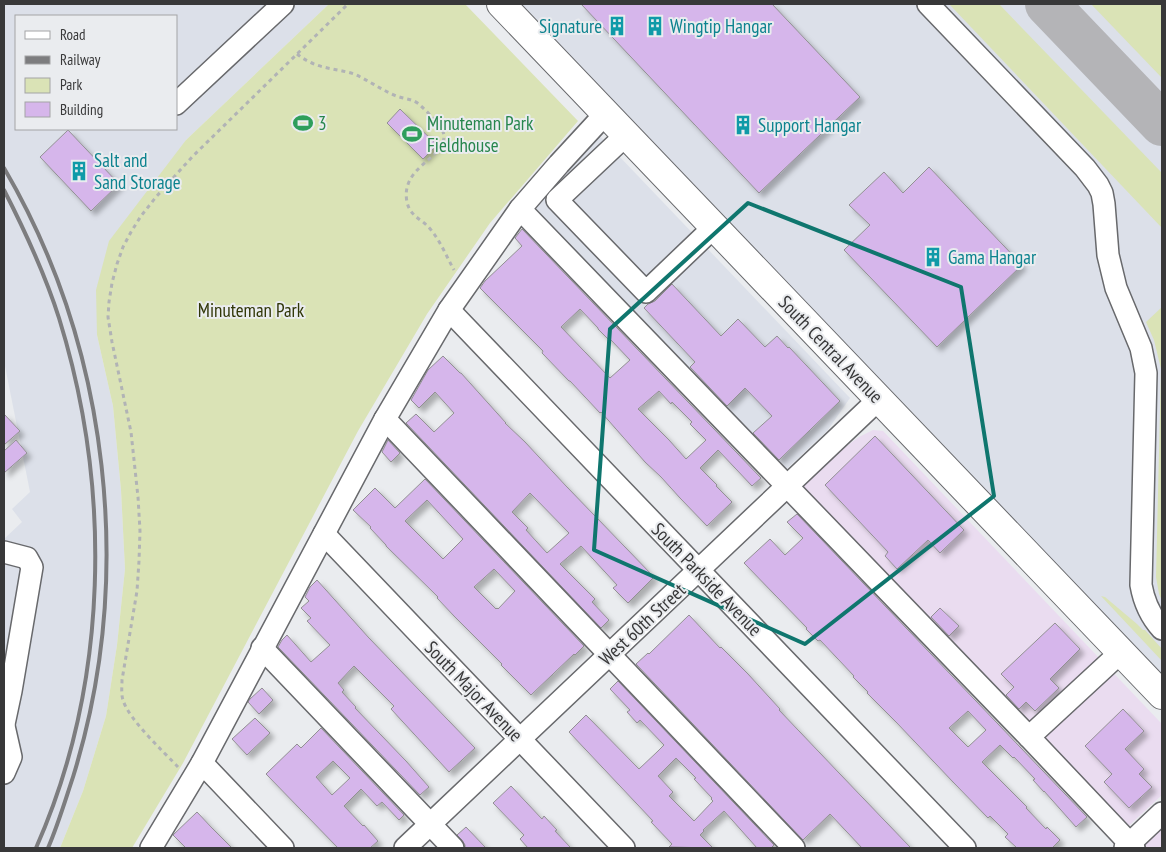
<svg xmlns="http://www.w3.org/2000/svg" width="1166" height="852" font-family="'PT Sans Narrow',sans-serif">
<style>
.commercial{fill:#eadcf0}
.built{fill:#dce0e9;fill-rule:evenodd}
.green{fill:#dae3b6}
.lines{fill:none;stroke-linecap:round;stroke-linejoin:round}
.taxiway{stroke:#b4b4b7;stroke-width:44}
.building{fill:#d6b6eb;stroke:#929093;fill-rule:evenodd;filter:url(#shadow)}
.minor-casing{stroke:#68696c;stroke-width:24}
.major-casing{stroke:#68696c;stroke-width:30}
.path{stroke:#b1b3b5;stroke-width:3;stroke-dasharray:4 4;stroke-linecap:butt}
.minor{stroke:#fff;stroke-width:21}
.major{stroke:#fff;stroke-width:28}
.rail{stroke:#7d7d7f;stroke-width:4}
.marked{fill:none;stroke:#0f766e;stroke-width:4;stroke-linejoin:round}
.labels{text-anchor:middle;dominant-baseline:central;stroke-width:4;stroke-linejoin:round;paint-order:stroke}
.culture-label{font-size:19px;fill:#0d838f;stroke:#eaecef;text-anchor:start}
.leisure-label{font-size:19px;fill:#27864d;stroke:#eaecef;text-anchor:start}
.park-label{font-size:19px;fill:#313708;stroke:#eaecef}
.street-label{font-size:19px;fill:#383839;stroke:#eaecef}
</style>
<defs>
<filter id="shadow"><feDropShadow dx="4.5" dy="4.5" stdDeviation="2.5" flood-color="#0004"/></filter>
</defs>
<rect width="100%" height="100%" fill="#eaecef"/>
<g class="commercial">
<path d="M873,430L883,431L1162,724V795L1120,834L795,494L838,452L859,437Z"/>
<path d="M1162,827V848H1140Z"/>
</g>
<g class="built">
<path d="M4,4H329L186,140L97,335L113,406L121,490L125,569L117,645L106,716L83,791L60,848H4V539L22,522L12,509L30,492L5,366L4,365ZM16,16H176V129H16Z"/>
<path d="M520,4H1162V674L903,405Z"/>
<path d="M597,133L850,398L827,431L778,477L525,214Z"/>
</g>
<g class="green">
<path d="M329,4H465L578,121L490,223L427,314L358,431L183,763L132,848H60L83,791L106,716L117,645L125,569L121,490L113,406L97,335L96,290L109,241L186,140Z"/>
<path d="M949,4H999L1162,173V228Z"/>
<path d="M1091,4H1162V78Z"/>
<path d="M1162,307V601L1159,594L1156,577L1161,369L1154,340L1146,322Z"/>
<path d="M1101,596L1105,597L1137,624L1143,630H1145L1162,649V661Z"/>
</g>
<g class="lines">
<path class="taxiway" d="M1047,4L1162,124"/>
</g>
<g class="building">
<path d="M581,4H772L860,97L759,193Z"/>
<path d="M400,109L437,145L423,159L387,123Z"/>
<path d="M68,130L119,184L91,211L40,157Z"/>
<path d="M929,167L1022,265L937,347L844,250L870,225L849,205L884,172L903,193Z"/>
<path d="M522,229L761,478L752,486L718,450L700,468L717,485L716,486L732,502L707,526L680,498L661,477L645,462L601,412L600,413L570,381H569L542,353L543,351L480,288L485,281L522,246L515,238ZM580,309L598,328V329L609,340L610,339L630,360L610,378L561,327ZM659,391L671,404L672,402L692,422L690,424L706,440L686,459L669,440L638,409Z"/>
<path d="M672,284L721,336L738,319L765,347L777,336L788,348L789,347L840,401L779,460L753,433L772,416L745,388L727,406L690,367L695,362L644,308L648,304L655,301Z"/>
<path d="M443,356L460,373H461L506,423H505L525,442L567,487L654,577L628,603L613,588L617,585L581,546L560,564L595,599L592,602L609,620L601,628L406,423L416,414L434,432L454,413L435,392L419,408L411,400L428,370ZM530,493L569,533L547,553L526,530L528,528L512,512Z"/>
<path d="M4,414L20,431L4,445Z"/>
<path d="M875,436L964,530L940,553L928,540L897,569L885,556L888,552L825,485Z"/>
<path d="M16,440L27,453L4,473V451Z"/>
<path d="M388,440L400,453L391,462L382,452Z"/>
<path d="M425,479L584,646L575,655L574,654L531,695L501,665L502,664L454,616L437,598L438,597L386,546V545L370,528L371,527L353,510L375,488L395,508ZM427,500L463,539L443,559L405,521ZM494,569L515,591L498,609L497,608L496,609L474,587Z"/>
<path d="M797,514L1087,817L1076,827L1044,791V792L1033,780L1035,779L1014,757L1013,758L1000,745L982,762L1027,807L1026,808L1046,829L1047,827L1060,840L1052,848H1017L1005,837L1008,834L990,816L988,818L953,782L896,722L867,693L868,692L853,677L854,676L820,640L818,641L806,629L807,628L744,563L770,539L785,555L803,538L787,522ZM968,711L986,730L968,747L949,728Z"/>
<path d="M317,580L369,638L475,748L449,772L391,709L394,706L354,666L338,683L344,690L342,692L356,707L355,708L406,761L429,787L420,795L278,647L282,640L287,635L311,662L330,645L307,621L311,618L301,608L309,601L305,597L310,587Z"/>
<path d="M940,608L959,626L949,636L931,617Z"/>
<path d="M689,615L720,648L721,647L748,674L780,709L779,710L840,774L886,822L911,848H862L830,814L803,840L636,664L648,653L649,654Z"/>
<path d="M1055,623L1080,649L1050,679L1059,688L1035,711L1026,702L1019,709L1006,695L1014,687L1001,674Z"/>
<path d="M618,681L774,845L771,848H757L724,811L703,830L704,831L700,835L713,848L669,847L672,844L651,822L653,821L569,732L586,715L639,769L658,751L664,745L640,720L637,723L627,712L630,710L610,689ZM676,758L696,778L694,779L712,798L711,799L713,801L694,821L669,796L673,792L658,776Z"/>
<path d="M262,688L273,700L259,714L248,702L250,699Z"/>
<path d="M1123,709L1144,731L1125,749L1144,769L1139,774L1152,787L1129,808L1104,782L1112,774L1085,746Z"/>
<path d="M255,718L270,733L247,755L232,739Z"/>
<path d="M321,728L404,815L399,820L382,802L377,806L361,789L344,806L363,826L364,825L378,841L370,848H338L266,774L297,744L301,748ZM333,761L350,778L332,795L316,777Z"/>
<path d="M511,786L542,819L544,816L557,830L555,831L571,848H528L520,839L524,835L493,803Z"/>
<path d="M197,812L212,828L232,848H186L173,835Z"/>
<path d="M466,827L486,848H465V845L462,840L457,835Z"/>
</g>
<g class="lines">
<defs>
<g id="minor">
<path d="M928,4L1085,168L1098,185L1102,193L1104,204L1108,255L1116,288L1141,348L1146,373L1141,585C1144,602 1150,616 1162,629"/>
<path d="M176,104L283,4"/>
<path d="M626,135L557,200L646,292L714,227"/>
<path d="M520,209L1029,737L1134,848"/>
<path d="M449,310L965,848"/>
<path d="M385,419L794,848"/>
<path d="M324,534L624,848"/>
<path d="M4,552L27,558L32,567L11,691L4,724"/>
<path d="M262,648L453,848"/>
<path d="M4,726L11,757L4,773"/>
<path d="M1029,737L1121,652"/>
<path d="M202,763L283,848"/>
<path d="M151,848L202,763L385,419L449,310L520,209L559,164L606,113"/>
<path d="M405,848L879,399"/>
<path d="M1125,848L1162,813"/>
</g>
<path id="major" d="M501,4L1162,695"/>
</defs>
<use href="#minor" class="minor-casing"/>
<use href="#major" class="major-casing"/>
<g class="path">
<path d="M297,54C301,57 305,60 310,62C323,69 339,69 354,74C368,80 380,89 394,95C402,99 411,98 419,104C425,110 444,127 444,136C444,159 400,167 407,202C409,212 416,217 423,222C438,234 445,254 454,270"/>
<path d="M178,767C163,751 129,720 123,700C121,694 122,687 122,680L137,591L139,561L140,531L138,497L131,432L112,342L108,317L109,302L112,283L117,264L123,247L131,232L141,216L156,197L192,157L348,4"/>
</g>
<use href="#minor" class="minor"/>
<use href="#major" class="major"/>
<g class="rail">
<path d="M4,168C110,349 135,577 73,777C65,801 58,825 48,848"/>
<path d="M4,190C25,231 45,274 59,318C112,489 109,683 36,848"/>
</g>
</g>
<path class="marked" d="M748,203L961,287L994,496L805,644L594,550L610,329Z"/>
<defs>
<symbol id="building-bare" viewBox="-9 -9 18 18"><path d="M-4-6H4V6H1V3H-1V6H-4ZM-2.5-4.3h1.7v1.8h-1.7ZM.8-4.3h1.7v1.8H.8ZM-2.5-1h1.7V.8h-1.7ZM.8-1h1.7V.8H.8Z" fill="#0f9aa8" stroke="#eaecef" stroke-width="2.5" paint-order="stroke"/></symbol>
<symbol id="stadium-bare" viewBox="-9 -9 18 18"><path d="M0-5a6.5 5 0 1 0 0 10a6.5 5 0 1 0 0-10ZM-3.5-1.8h7v3.6h-7Z" fill="#2e9e5b" stroke="#eaecef" stroke-width="2.5" paint-order="stroke"/></symbol>
</defs>
<g fill-rule="evenodd">
<use href="#building-bare" x="603" y="12" width="28" height="28"/>
<use href="#building-bare" x="641" y="12" width="28" height="28"/>
<use href="#stadium-bare" x="289" y="109" width="28" height="28"/>
<use href="#building-bare" x="729" y="111" width="28" height="28"/>
<use href="#stadium-bare" x="398" y="120" width="28" height="28"/>
<use href="#building-bare" x="65" y="157" width="28" height="28"/>
<use href="#building-bare" x="919" y="243" width="28" height="28"/>
</g>
<g class="labels">
<g class="culture-label">
<text x="602" y="26" text-anchor="end">Signature</text>
<text x="670" y="26">Wingtip Hangar</text>
<text x="758" y="125">Support Hangar</text>
<text x="94" y="160">Salt and<tspan x="94" dy="22">Sand Storage</tspan></text>
<text x="948" y="257">Gama Hangar</text>
</g>
<g class="leisure-label">
<text x="318" y="123">3</text>
<text x="427" y="123">Minuteman Park<tspan x="427" dy="22">Fieldhouse</tspan></text>
</g>
<g class="park-label">
<text x="251" y="310">Minuteman Park</text>
</g>
<g class="street-label">
<text transform="translate(831 349) rotate(46)">South Central Avenue</text>
<text transform="translate(707 579) rotate(46)">South Parkside Avenue</text>
<text transform="translate(642 624) rotate(-43)">West 60th Street</text>
<text transform="translate(474 691) rotate(46)">South Major Avenue</text>
</g>
</g>
<rect width="1166" height="852" fill="none" stroke="#383839" stroke-width="10"/>
<rect x="15" y="15" width="162" height="115" fill="#eaecef" stroke="#a3a4a6"/>
<rect x="25" y="31" width="25" height="8" fill="#ffffff" stroke="#a3a4a6"/>
<text x="60" y="40" font-size="15" fill="#383839">Road</text>
<rect x="25" y="56" width="25" height="8" fill="#7d7d7f" stroke="#a3a4a6"/>
<text x="60" y="65" font-size="15" fill="#383839">Railway</text>
<rect x="25" y="78" width="25" height="15" fill="#dae3b6" stroke="#a3a4a6"/>
<text x="60" y="90" font-size="15" fill="#383839">Park</text>
<rect x="25" y="102" width="25" height="15" fill="#d6b6eb" stroke="#a3a4a6"/>
<text x="60" y="115" font-size="15" fill="#383839">Building</text>
</svg>
